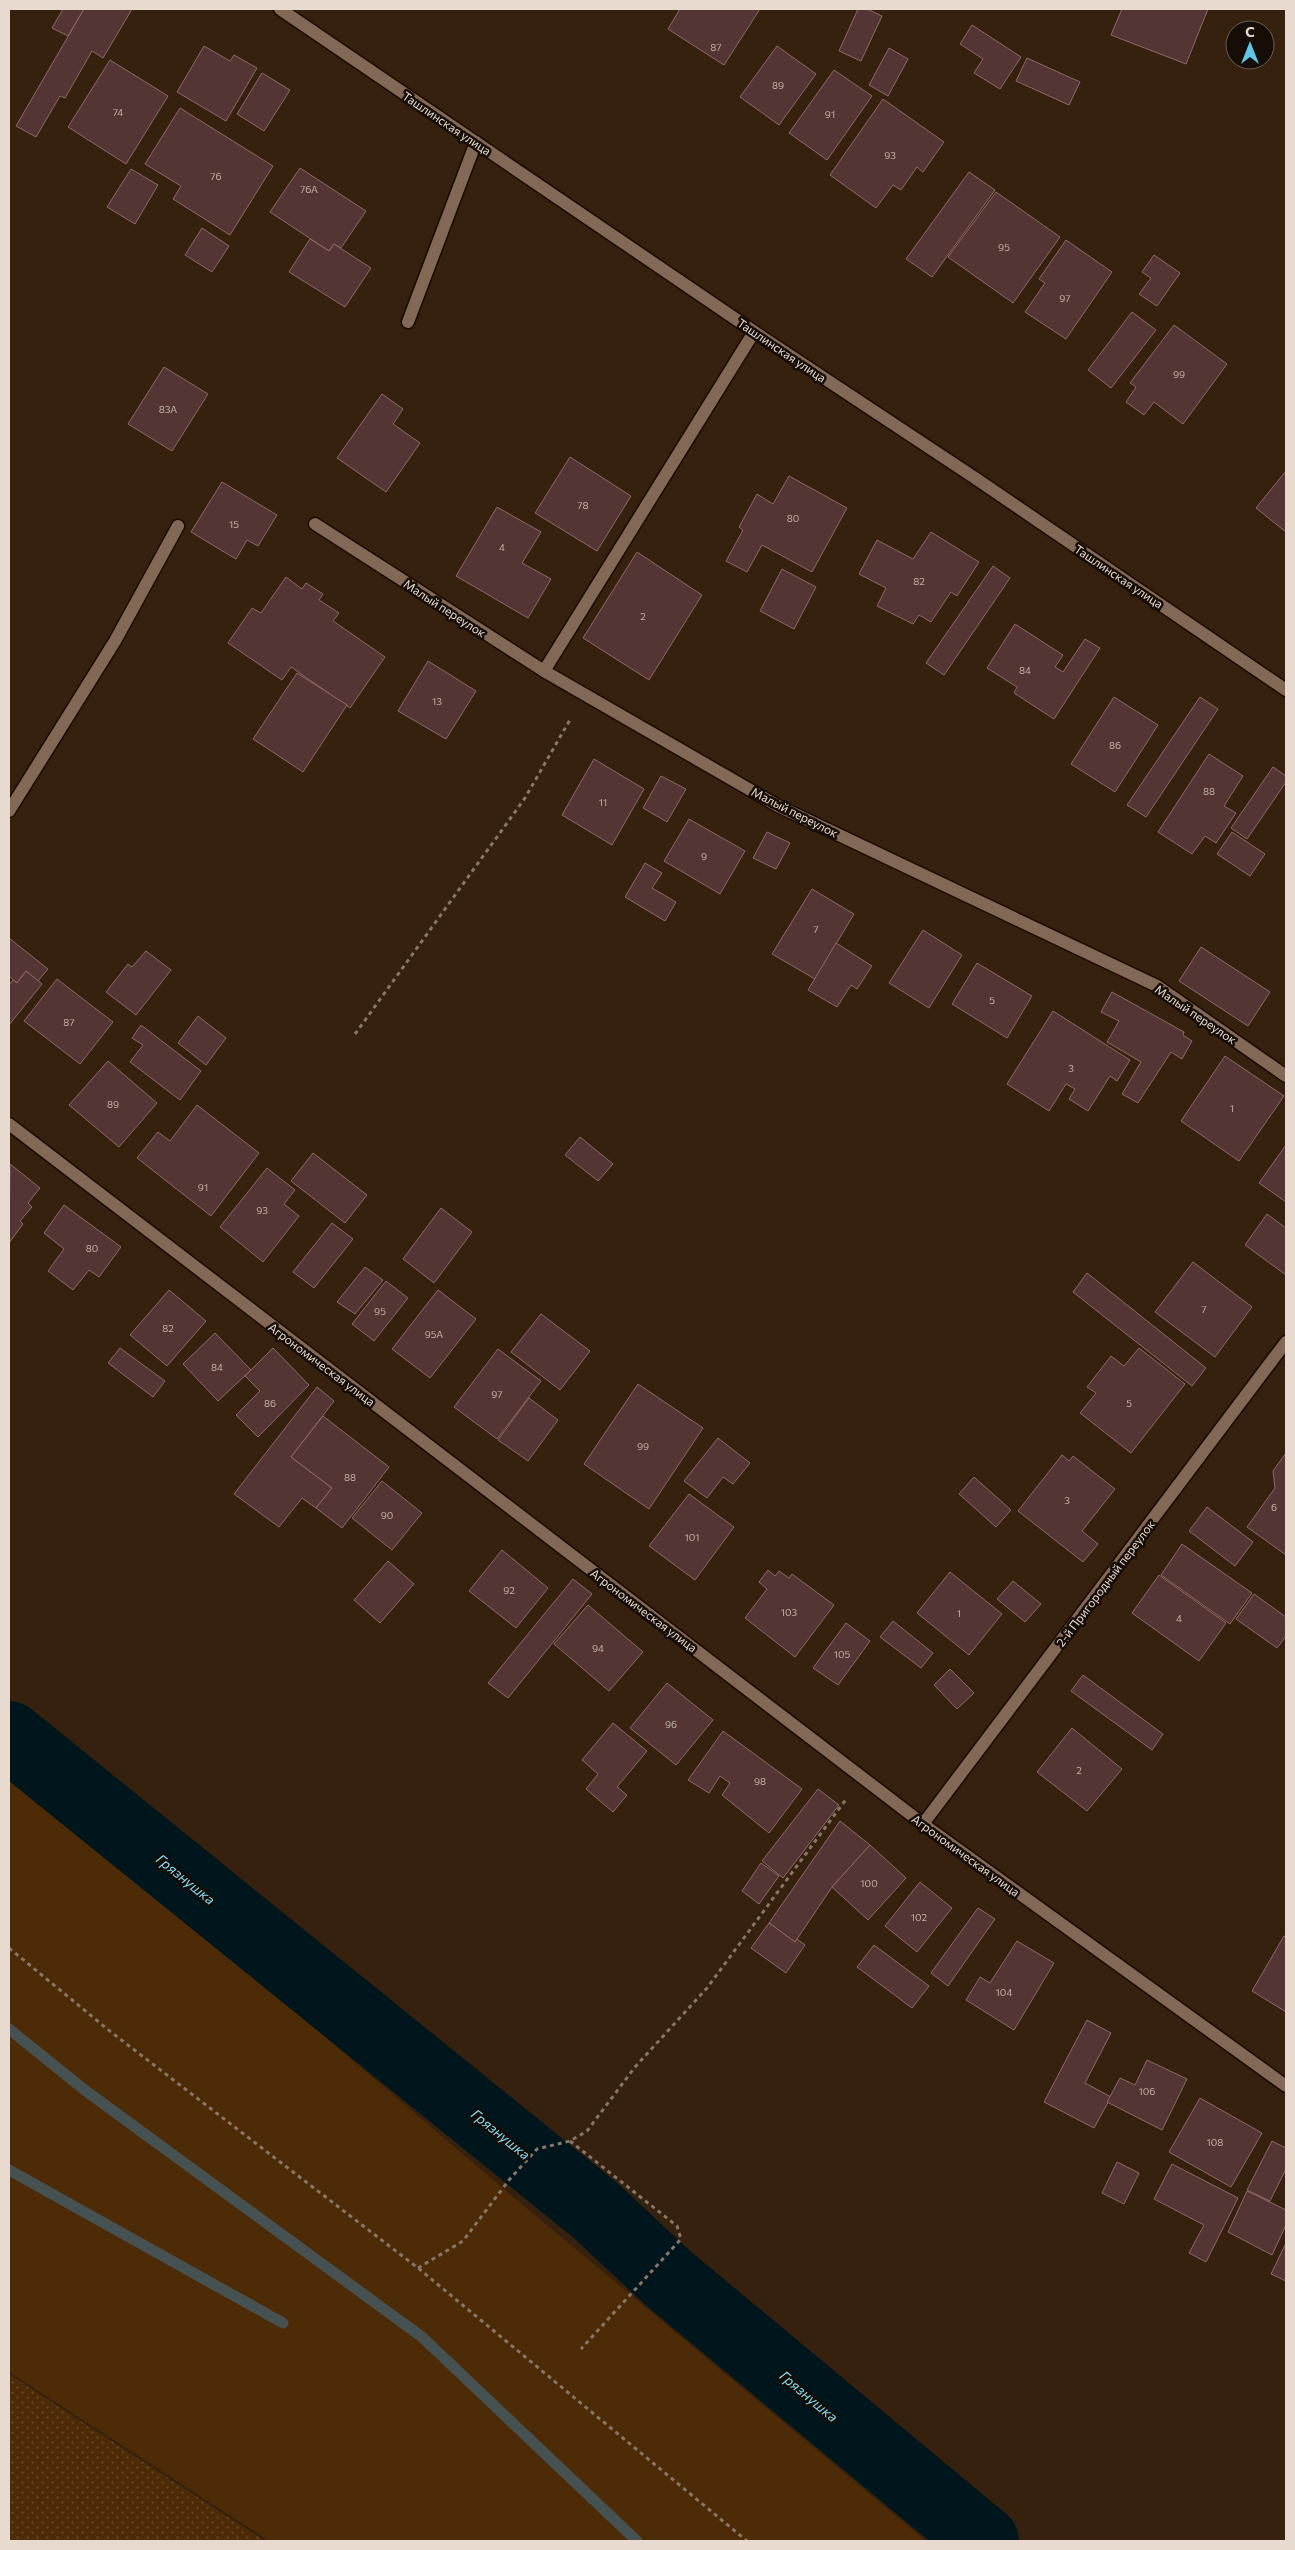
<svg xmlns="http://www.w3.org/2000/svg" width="1295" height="2550" font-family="Commissioner,sans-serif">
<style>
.grass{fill:url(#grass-dots)}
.garden{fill:#4d2b06}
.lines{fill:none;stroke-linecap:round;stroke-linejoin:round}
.stream{stroke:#465152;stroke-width:11}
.river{stroke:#00161d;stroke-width:70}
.building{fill:#533533;stroke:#8d6a68}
.service-casing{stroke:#1c0900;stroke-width:15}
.minor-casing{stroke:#1c0900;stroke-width:15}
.path{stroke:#887666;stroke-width:3;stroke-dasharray:4 4;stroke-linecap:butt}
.service{stroke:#826955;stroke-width:12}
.minor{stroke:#826955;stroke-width:12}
.labels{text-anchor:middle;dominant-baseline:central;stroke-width:5;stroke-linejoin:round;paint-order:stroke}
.number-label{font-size:10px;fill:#c3b1a7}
.street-label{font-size:12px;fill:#e8dace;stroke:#160d06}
.water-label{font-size:14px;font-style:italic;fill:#81def9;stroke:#160d06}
</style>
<defs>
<pattern id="grass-dots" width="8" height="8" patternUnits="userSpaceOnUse" patternTransform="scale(1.25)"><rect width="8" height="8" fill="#4d2b06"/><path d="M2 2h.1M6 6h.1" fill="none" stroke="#674929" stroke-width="1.8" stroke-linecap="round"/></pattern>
</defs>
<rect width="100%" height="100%" fill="#36210e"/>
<path class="grass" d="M9,2374L265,2541H9Z"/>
<path class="garden" d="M9,1768L518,2201L926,2541H269L9,2372Z"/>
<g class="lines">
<g class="stream">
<path d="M9,2029L86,2091L422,2337L637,2541"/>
<path d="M9,2170L283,2323"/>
</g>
<path class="river" d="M9,1736L595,2210L669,2279L984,2541"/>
</g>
<g class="building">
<path d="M63,9H84L68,36L52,28Z"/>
<path d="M84,9H132L103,58L92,51L65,98L60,96L36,137L16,126Z"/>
<path d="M680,9H760L724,65L668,29Z"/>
<path d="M858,9H867L882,16L861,61L839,51Z"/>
<path d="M1122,9H1208L1186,64L1111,35Z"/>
<path d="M972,25L1021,57L1000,89L974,73L983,59L960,44Z"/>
<path d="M204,46L230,61L234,55L257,68L226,121L177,92Z"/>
<path d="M777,46L816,74L779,125L740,97Z"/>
<path d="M889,48L908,59L888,96L869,85Z"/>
<path d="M1027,58L1080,82L1069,105L1016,81Z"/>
<path d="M110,60L168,96L126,164L68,127Z"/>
<path d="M834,70L872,96L827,160L789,133Z"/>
<path d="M262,73L290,90L264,131L237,114Z"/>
<path d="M883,99L944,142L923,172L917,167L901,190L893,185L876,208L830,175Z"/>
<path d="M180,108L273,166L230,235L173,199L181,186L145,164Z"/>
<path d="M300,168L366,211L341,248L334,244L329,251L270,212Z"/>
<path d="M131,169L158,185L135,224L107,207Z"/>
<path d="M969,172L995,190L932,277L906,259Z"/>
<path d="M996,192L1060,237L1013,303L948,257Z"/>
<path d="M202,228L229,246L212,272L185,255Z"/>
<path d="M310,239L329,251L334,244L371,268L345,307L289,272Z"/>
<path d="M1066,240L1112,272L1066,339L1025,312L1045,283L1039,279Z"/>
<path d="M1154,255L1180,273L1157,306L1139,294L1151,278L1142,272Z"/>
<path d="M1132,312L1156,330L1111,388L1088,370Z"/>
<path d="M1174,325L1227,364L1183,424L1154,402L1144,415L1126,402L1136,387L1130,383Z"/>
<path d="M164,367L208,394L172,451L128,424Z"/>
<path d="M382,394L403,409L393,424L420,443L386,492L337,458Z"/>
<path d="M570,457L631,496L597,551L535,513Z"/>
<path d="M1286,471V532L1256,508Z"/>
<path d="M789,476L847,508L812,572L762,545L747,572L726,561L743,530L739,527L757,494L773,504Z"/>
<path d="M222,482L277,515L258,546L247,540L236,559L191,532Z"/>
<path d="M497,507L541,532L522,563L551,579L528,618L456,576Z"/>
<path d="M931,532L979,562L957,596L951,592L931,622L919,615L913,624L877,606L886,588L859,574L877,540L913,559Z"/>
<path d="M637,552L702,595L649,680L583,638Z"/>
<path d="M993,566L1010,578L944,675L926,663Z"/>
<path d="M782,569L816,587L794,629L760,611Z"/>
<path d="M286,577L302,589L306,583L323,594L319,600L339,613L333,621L385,657L350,708L291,667L282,680L228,643L252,608L261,613Z"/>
<path d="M1015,624L1063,655L1055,667L1063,672L1085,639L1100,648L1054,719L1014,693L1017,687L987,668Z"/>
<path d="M428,661L476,691L446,739L398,711Z"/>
<path d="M297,673L347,705L303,772L253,739Z"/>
<path d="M1114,697L1158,725L1115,792L1071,764Z"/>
<path d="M1200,697L1218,709L1146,817L1127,805Z"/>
<path d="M1209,754L1243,776L1224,806L1236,813L1216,843L1205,836L1192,854L1158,832Z"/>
<path d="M594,759L644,789L612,845L562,815Z"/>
<path d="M1273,767L1286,776V782L1247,839L1231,828Z"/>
<path d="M661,776L686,789L667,822L643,808Z"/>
<path d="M689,819L745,851L720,894L664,861Z"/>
<path d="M767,832L790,843L776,869L753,858Z"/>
<path d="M1232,832L1265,854L1250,876L1217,854Z"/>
<path d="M645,863L662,873L652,888L676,902L665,921L625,897Z"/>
<path d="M812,889L854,914L815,979L772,954Z"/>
<path d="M923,930L962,955L929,1008L889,983Z"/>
<path d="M9,938L48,969L38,981L26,971L17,983L9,976Z"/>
<path d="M836,943L872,966L857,989L851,985L837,1007L808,990Z"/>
<path d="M1201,947L1270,992L1248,1026L1179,981Z"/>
<path d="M146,951L171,970L136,1015L106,992L128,964L132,967Z"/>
<path d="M977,963L1032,996L1007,1038L952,1004Z"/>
<path d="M26,971L42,984L9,1025V985L13,980L17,983Z"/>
<path d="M57,979L113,1022L80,1064L24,1021Z"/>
<path d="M1112,992L1184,1032L1183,1035L1192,1041L1182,1059L1171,1052L1138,1103L1122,1094L1141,1062L1107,1042L1119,1021L1101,1012Z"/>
<path d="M1053,1011L1130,1060L1117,1081L1110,1076L1088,1111L1069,1099L1075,1089L1066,1084L1049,1111L1007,1084Z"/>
<path d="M198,1016L226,1038L206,1065L178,1043Z"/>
<path d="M141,1025L201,1071L180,1100L130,1062L143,1045L132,1038Z"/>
<path d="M1225,1056L1284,1096L1239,1161L1181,1121Z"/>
<path d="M108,1061L157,1103L119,1147L69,1105Z"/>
<path d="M197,1105L259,1153L211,1216L137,1158L158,1132L170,1141Z"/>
<path d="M580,1137L613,1164L598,1181L565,1155Z"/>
<path d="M1286,1145V1202L1259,1183Z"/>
<path d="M313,1153L367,1195L345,1223L291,1181Z"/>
<path d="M10,1164L40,1188L28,1203L32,1207L20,1221L23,1224L9,1243Z"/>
<path d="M267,1168L295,1190L284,1204L299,1216L263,1262L220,1227Z"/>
<path d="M64,1205L121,1247L99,1277L89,1270L73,1290L48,1271L64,1249L44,1233Z"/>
<path d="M441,1208L472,1232L434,1283L403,1259Z"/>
<path d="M1267,1214L1286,1228V1275L1245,1245Z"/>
<path d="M332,1223L353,1239L314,1288L293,1272Z"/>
<path d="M1193,1262L1252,1307L1215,1357L1155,1312Z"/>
<path d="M365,1267L383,1280L355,1314L337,1302Z"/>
<path d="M1087,1273L1206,1368L1192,1386L1073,1292Z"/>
<path d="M386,1281L408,1298L374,1341L352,1324Z"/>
<path d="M169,1290L206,1321L167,1366L130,1335Z"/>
<path d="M438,1290L476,1319L430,1378L392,1349Z"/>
<path d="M541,1314L590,1351L560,1390L511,1352Z"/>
<path d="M215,1333L251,1370L218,1401L183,1364Z"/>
<path d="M120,1348L165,1381L153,1397L108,1363Z"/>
<path d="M273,1348L309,1385L258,1437L236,1415L260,1391L245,1376Z"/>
<path d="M1139,1348L1185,1384L1131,1453L1080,1413L1096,1393L1087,1387L1111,1356L1124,1366Z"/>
<path d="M498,1349L541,1381L497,1439L454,1407Z"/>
<path d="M638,1384L703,1428L649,1509L584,1464Z"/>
<path d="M317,1387L334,1401L291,1457L332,1488L316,1508L302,1498L279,1527L234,1494Z"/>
<path d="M529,1398L558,1420L528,1461L498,1440Z"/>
<path d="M323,1416L389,1467L342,1528L316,1508L332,1488L291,1457Z"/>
<path d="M718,1438L750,1463L733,1484L723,1477L707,1498L684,1481Z"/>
<path d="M1286,1453V1555L1247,1527L1275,1488L1273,1471Z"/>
<path d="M1062,1455L1069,1461L1073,1456L1115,1489L1082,1531L1098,1544L1083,1562L1018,1511Z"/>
<path d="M974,1477L1011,1510L996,1527L959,1494Z"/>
<path d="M382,1481L422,1513L392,1550L352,1518Z"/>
<path d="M689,1494L734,1527L695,1580L649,1546Z"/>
<path d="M1207,1507L1253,1542L1235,1566L1189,1531Z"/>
<path d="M1182,1544L1252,1593L1230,1624L1161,1575Z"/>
<path d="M502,1550L548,1588L516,1628L469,1591Z"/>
<path d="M388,1561L414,1584L380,1623L354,1600Z"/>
<path d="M768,1570L775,1576L779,1571L789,1578L792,1574L834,1605L795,1657L745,1618L767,1589L759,1582Z"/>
<path d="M950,1572L1002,1614L969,1655L917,1613Z"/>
<path d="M1159,1575L1226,1623L1199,1661L1132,1613Z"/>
<path d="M573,1579L592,1594L508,1698L488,1683Z"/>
<path d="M1013,1581L1041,1604L1025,1622L997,1599Z"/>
<path d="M1254,1594L1286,1617V1636L1277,1648L1236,1619Z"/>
<path d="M588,1605L643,1652L609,1691L554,1644Z"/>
<path d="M893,1621L933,1653L921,1668L880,1637Z"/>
<path d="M846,1623L870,1641L838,1685L813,1668Z"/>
<path d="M950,1669L974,1693L957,1709L934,1685Z"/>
<path d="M1083,1675L1163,1734L1152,1750L1071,1691Z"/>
<path d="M667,1683L713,1720L676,1765L630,1728Z"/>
<path d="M613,1723L647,1751L617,1787L627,1795L613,1812L586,1789L598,1774L582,1760Z"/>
<path d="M1072,1728L1122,1769L1087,1811L1037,1772Z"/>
<path d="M723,1731L802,1789L769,1833L722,1795L730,1783L720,1776L709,1793L688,1780Z"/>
<path d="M818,1789L839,1805L783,1878L762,1861Z"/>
<path d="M840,1821L870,1845L832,1887L795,1942L769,1923Z"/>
<path d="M870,1845L906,1878L868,1920L832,1887Z"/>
<path d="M761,1863L779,1876L759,1904L742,1891Z"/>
<path d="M920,1882L952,1908L917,1952L885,1926Z"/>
<path d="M978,1908L995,1919L948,1986L931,1973Z"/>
<path d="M769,1923L795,1942L797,1939L805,1945L786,1973L751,1948Z"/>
<path d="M1284,1936L1286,1937V2012L1252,1991Z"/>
<path d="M1017,1941L1054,1963L1014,2030L966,2000L980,1977L990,1983Z"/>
<path d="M874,1945L929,1986L912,2008L857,1967Z"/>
<path d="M1087,2020L1111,2033L1085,2083L1111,2097L1094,2128L1044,2102Z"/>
<path d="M1147,2060L1187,2079L1162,2130L1107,2102L1120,2078L1135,2085Z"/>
<path d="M1200,2098L1262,2133L1231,2187L1169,2152Z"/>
<path d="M1272,2141L1286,2148V2169L1270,2201L1247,2190Z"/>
<path d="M1117,2162L1139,2173L1124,2204L1102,2193Z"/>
<path d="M1172,2164L1238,2198L1206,2262L1189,2253L1204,2225L1154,2199Z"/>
<path d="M1247,2191L1286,2210V2225L1272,2255L1228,2232Z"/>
<path d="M1286,2243V2281L1271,2274Z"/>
</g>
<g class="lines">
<defs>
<g id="service">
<path d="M408,322L476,142"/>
<path d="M544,671L754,332"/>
<path d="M9,811L115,641L178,526"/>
</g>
<g id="minor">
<path d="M280,9L765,339L975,478L1286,690"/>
<path d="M315,524L544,671L778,806L1157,986L1286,1076"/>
<path d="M9,1124L923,1824L1286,2086"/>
<path d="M923,1824L1286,1342"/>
</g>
</defs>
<use href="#service" class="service-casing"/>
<use href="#minor" class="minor-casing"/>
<g class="path">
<path d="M355,1034L525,798L571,718"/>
<path d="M9,1948L111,2032L418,2268L747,2541"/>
<path d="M570,2141L677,2226L681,2239L581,2349"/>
<path d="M418,2268L463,2241L509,2180L537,2149L570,2141L587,2131L635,2067L707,1988L847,1798"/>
</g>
<use href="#service" class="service"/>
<use href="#minor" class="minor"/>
</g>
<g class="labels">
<g class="number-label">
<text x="716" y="47">87</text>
<text x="778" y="85">89</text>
<text x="118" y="112">74</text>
<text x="830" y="114">91</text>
<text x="890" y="155">93</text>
<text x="216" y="176">76</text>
<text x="309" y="189">76А</text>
<text x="1004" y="247">95</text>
<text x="1065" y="298">97</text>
<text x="1179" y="374">99</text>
<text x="168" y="409">83А</text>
<text x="583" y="505">78</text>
<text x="793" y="518">80</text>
<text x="234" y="524">15</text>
<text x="502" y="547">4</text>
<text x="919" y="581">82</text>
<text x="643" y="616">2</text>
<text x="1025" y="670">84</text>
<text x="437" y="701">13</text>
<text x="1115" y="745">86</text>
<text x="1209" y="791">88</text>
<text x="603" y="802">11</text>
<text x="704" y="856">9</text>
<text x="816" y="929">7</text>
<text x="992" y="1000">5</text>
<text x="69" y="1022">87</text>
<text x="1071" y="1068">3</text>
<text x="113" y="1104">89</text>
<text x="1232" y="1108">1</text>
<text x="203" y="1187">91</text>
<text x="262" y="1210">93</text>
<text x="92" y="1248">80</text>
<text x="1204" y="1309">7</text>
<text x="380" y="1311">95</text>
<text x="168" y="1328">82</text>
<text x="434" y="1334">95А</text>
<text x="217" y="1367">84</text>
<text x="497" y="1394">97</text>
<text x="270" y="1403">86</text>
<text x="1129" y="1403">5</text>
<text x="643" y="1446">99</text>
<text x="350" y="1477">88</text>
<text x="1067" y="1500">3</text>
<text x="1274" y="1507">6</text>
<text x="387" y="1515">90</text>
<text x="692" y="1537">101</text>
<text x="509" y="1590">92</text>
<text x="789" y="1612">103</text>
<text x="959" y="1613">1</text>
<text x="1179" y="1618">4</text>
<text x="598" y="1648">94</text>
<text x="842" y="1654">105</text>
<text x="671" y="1724">96</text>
<text x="1079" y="1770">2</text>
<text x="760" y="1781">98</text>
<text x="869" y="1883">100</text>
<text x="919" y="1917">102</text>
<text x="1004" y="1992">104</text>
<text x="1147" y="2091">106</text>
<text x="1215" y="2142">108</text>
</g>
<g class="street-label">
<text transform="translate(447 123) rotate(34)">Ташлинская улица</text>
<text transform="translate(782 350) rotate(34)">Ташлинская улица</text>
<text transform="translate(1119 576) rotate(34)">Ташлинская улица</text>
<text transform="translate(445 608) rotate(33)">Малый переулок</text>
<text transform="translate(795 812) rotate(27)">Малый переулок</text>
<text transform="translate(1196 1014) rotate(34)">Малый переулок</text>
<text transform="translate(322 1364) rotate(37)">Агрономическая улица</text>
<text transform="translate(1105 1583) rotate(-53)">2-й Пригородный переулок</text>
<text transform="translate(644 1610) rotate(37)">Агрономическая улица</text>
<text transform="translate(966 1855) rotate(36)">Агрономическая улица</text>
</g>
<g class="water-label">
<text transform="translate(186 1879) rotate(39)">Грязнушка</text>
<text transform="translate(501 2134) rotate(39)">Грязнушка</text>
<text transform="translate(809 2396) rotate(40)">Грязнушка</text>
</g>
</g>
<rect width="1295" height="2550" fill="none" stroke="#e8dace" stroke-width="20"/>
<g transform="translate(1250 45)"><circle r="24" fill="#160d06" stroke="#6a5f56"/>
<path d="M0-4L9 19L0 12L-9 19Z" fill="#5dc7e8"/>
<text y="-8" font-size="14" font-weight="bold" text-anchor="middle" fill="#e8dace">С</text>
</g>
</svg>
